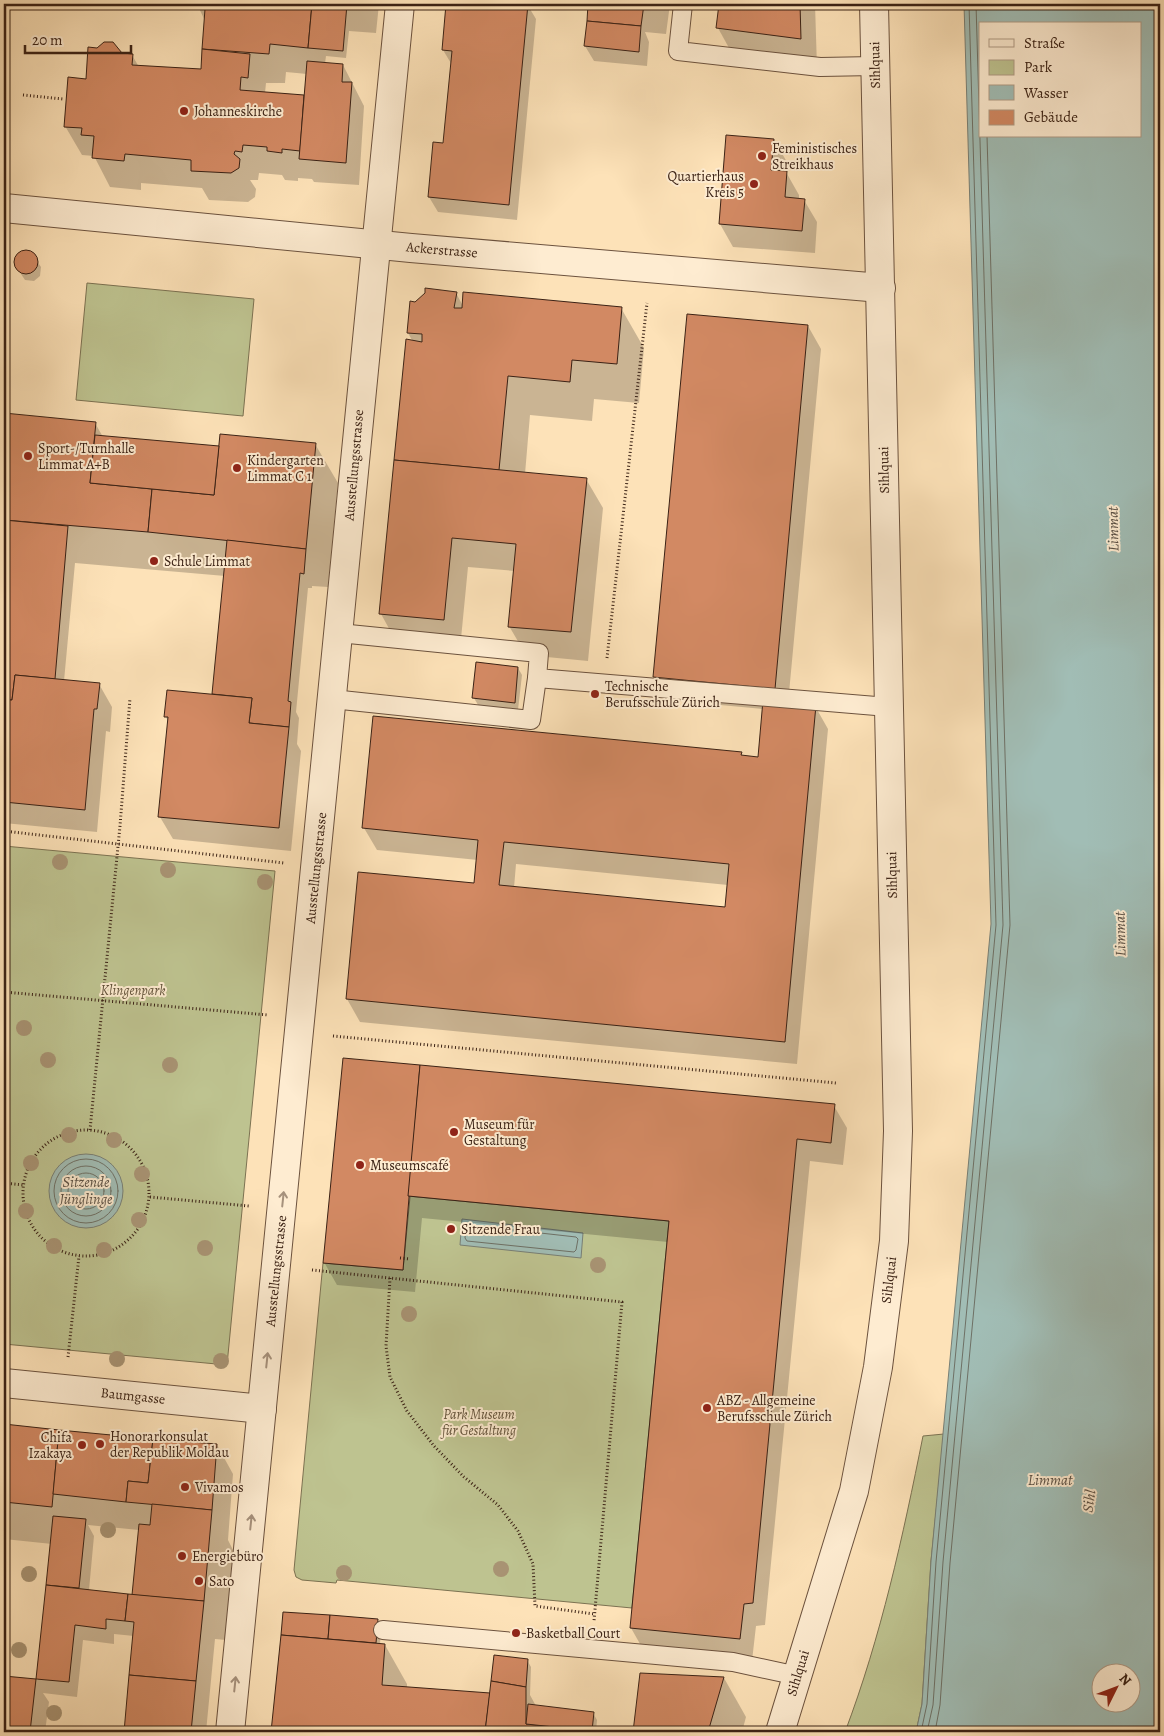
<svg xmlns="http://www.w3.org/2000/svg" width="1164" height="1736" font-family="Alegreya,serif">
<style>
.green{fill:#bec390;stroke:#7c7252}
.water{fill:#a1bdb5;stroke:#787f75;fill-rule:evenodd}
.shadow{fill:#0003;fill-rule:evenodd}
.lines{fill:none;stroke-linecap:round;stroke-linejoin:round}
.shore{stroke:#6e7065;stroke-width:1}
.building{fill:#d28963;stroke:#3b2215;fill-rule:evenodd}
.service-casing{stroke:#6c523e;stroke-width:20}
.minor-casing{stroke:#6c523e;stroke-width:30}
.tertiary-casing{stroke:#6c523e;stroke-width:30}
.path{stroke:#3b2215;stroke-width:3;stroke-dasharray:1 2.5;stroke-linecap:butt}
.service{stroke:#feecd1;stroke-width:18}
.minor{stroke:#feecd1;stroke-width:28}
.tertiary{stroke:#feecd1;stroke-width:28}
.tree{fill:#a89373}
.oneway{stroke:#a6917c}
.poi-dot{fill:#8f2418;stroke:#feecd1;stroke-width:2}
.labels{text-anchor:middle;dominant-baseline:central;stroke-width:4;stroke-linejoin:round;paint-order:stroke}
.street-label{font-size:14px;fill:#3b2215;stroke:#feecd1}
.poi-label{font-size:14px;fill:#3b2215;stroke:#feecd1;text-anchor:start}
.park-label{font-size:14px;font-style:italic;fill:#62523a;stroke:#feecd1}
.water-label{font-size:15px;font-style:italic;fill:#5a5045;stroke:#feecd1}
</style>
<rect width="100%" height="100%" fill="#fde2b8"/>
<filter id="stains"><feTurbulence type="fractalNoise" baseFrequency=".004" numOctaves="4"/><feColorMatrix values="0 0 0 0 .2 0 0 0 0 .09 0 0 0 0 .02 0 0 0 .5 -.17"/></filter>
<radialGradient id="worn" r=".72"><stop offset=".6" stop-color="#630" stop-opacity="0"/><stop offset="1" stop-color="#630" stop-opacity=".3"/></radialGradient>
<g class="green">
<path d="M87,283L254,299L243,416L76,400Z"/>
<path d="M4,846L275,871L227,1365L4,1344Z"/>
<path d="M408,1196L669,1221L632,1608L337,1580L336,1583L302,1580L296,1577L294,1570L323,1263L403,1270L410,1197Z"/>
<path d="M944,1434L931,1561L922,1704L916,1732H845C881,1637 903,1536 923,1436Z"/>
</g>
<g class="water">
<path d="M964,4H1160V1732H916L922,1704L931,1561L991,924ZM980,24H1140V136H980ZM1102,1674H1132V1704H1102Z"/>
<circle cx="86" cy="1191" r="37"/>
<path d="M462,1219L583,1233L581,1258L460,1245Z"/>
</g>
<g class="shadow">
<path d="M197,4H379L376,33L349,31L346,58L326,56L325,64L343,65L364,106L359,185L314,182L312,179L298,178V181L285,180L282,175L259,173L258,180H250L256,189L255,197L248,202L209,200L202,188L141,183V190L110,187L94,156L82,155L65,126L87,80L132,55L139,67L202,71L206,23ZM286,72L307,74L305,96L265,93L266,83H285Z"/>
<path d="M447,4H527L536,19L517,220L438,212L429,197L434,143L444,144L452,65L443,50Z"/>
<path d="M589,4H670L666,34L645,32L649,42L647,66L594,61L585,46Z"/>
<path d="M721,4H815L817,68L734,57L718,28Z"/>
<path d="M774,140L787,162L786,172L799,195V199L804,200L817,222L815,253L733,247L720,224Z"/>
<path d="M22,252H31L41,267L40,276L34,281L25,280L15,265L16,257Z"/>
<path d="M456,293L463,306L621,308L644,348L639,403L594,399L592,421L530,415L525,474L586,479L603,508L588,661L526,655L509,626L515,571L468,567L460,649L397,643L381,614L413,342L408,333L416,303Z"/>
<path d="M808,326L821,349L788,704L815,706L828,729L797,1064L360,1022L347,999L475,885L478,860L377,850L364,828L741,753L743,756L759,758L763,709L667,700L654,677ZM516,864L728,885L726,908L514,888Z"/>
<path d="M4,415L95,423L103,437L220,447L315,444L338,483L328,587L312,586V588H308L296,712L299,718L297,744L301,751L291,851L173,839L160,817L169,722L165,716L215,696L225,576L75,563L64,681L99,684L112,707L110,732L106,731L97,832L4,823Z"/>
<path d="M518,668L522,675L518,710L478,705L474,698Z"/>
<path d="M344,1059L834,1106L847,1128L843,1165L810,1161L765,1625L756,1626L752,1661L644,1651L631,1628L668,1242L422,1218L415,1292L337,1285L324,1262Z"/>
<path d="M4,1425L217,1445L233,1474L228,1540L233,1550L226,1640L215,1639L206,1732H125L134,1636L114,1634V1644L83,1640L77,1697L43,1693L49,1702L45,1732H4V1677L38,1680L52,1544L4,1539ZM88,1525L139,1530L133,1595L89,1590L94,1536Z"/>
<path d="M284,1613L377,1621L381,1628L380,1645H385L407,1684V1688L491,1694L527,1660L531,1667L530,1695L536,1706L593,1713L597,1720L596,1732H272Z"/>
<path d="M641,1674L724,1678L746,1717L742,1732H634Z"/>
</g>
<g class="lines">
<g class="shore">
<circle cx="86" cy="1191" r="32"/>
<circle cx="86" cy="1191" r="25"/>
<circle cx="86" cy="1191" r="18"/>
<path d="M469,1225L576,1237L578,1239L576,1250L574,1252L467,1241L465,1238L466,1227Z"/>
<path d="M921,1732L927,1704L936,1562L996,925L969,4"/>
<path d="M927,1732L933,1705L943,1562L1003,925L976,4"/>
<path d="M935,1732L940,1705L950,1563L1010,925L987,136"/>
</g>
</g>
<g class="building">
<path d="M195,4H312L308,48L270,44L269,54L202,49L205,9L195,7Z"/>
<path d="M312,4H347L343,51L308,48Z"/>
<path d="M446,4H528L509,205L428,197L433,142L443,143L452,51L442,50Z"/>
<path d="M588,4H644L641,26L587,21Z"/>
<path d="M719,4H800L801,39L716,28Z"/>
<path d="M587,21L641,26L639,52L584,46Z"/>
<path d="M104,42H113L122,53L133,54L132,65L201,69L202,49L250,54L248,78L241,77L240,90L304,95L300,151L282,149V153L267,151V147L243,145L242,152L235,151L234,154L240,159L239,168L231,173L191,171V160L125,154L124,161L92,158L94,136L81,135L82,128L64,127L68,77L86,79L88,47L97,48Z"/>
<path d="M307,61L343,64L342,82H352L346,163L299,159Z"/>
<path d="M726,135L774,139L771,170L787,171L785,197L805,199L802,231L719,224Z"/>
<circle cx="26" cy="262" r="12"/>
<path d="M425,288L457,292L454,308H462L463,292L622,307L617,364L572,360L570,382L508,376L499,470L394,460L406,339L422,342V334L407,333L410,301L415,302L425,293Z"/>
<path d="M687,314L808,325L775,689L653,677Z"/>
<path d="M4,413L96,422L90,483L152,489L148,532L4,520Z"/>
<path d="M220,434L316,443L306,549L148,532L152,489L214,495Z"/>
<path d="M95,435L219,446L214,495L90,483Z"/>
<path d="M394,460L587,478L571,632L508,627L516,544L452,538L444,620L379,614Z"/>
<path d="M4,520L68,526L55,679L15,675L12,700H4Z"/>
<path d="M227,540L306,549L304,574L300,573L288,701L291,702L289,727L249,723L252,698L212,694Z"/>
<path d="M476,662L518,667L515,703L472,698Z"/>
<path d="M15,675L100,683L97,709H94L85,810L4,802V700H12Z"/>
<path d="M167,690L252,698L249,723L289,727L279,828L158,817L168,717H164Z"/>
<path d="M763,700L816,705L785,1042L346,999L358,872L474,883L478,840L362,828L373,716L742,752L741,755L758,757ZM504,842L729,864L725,907L499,885Z"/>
<path d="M343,1058L420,1065L403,1270L323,1263Z"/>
<path d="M420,1065L835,1104L831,1143L797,1139L753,1603L744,1604L740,1639L630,1628L669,1221L408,1196Z"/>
<path d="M4,1424L59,1430L52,1507L4,1502Z"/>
<path d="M59,1430L153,1439L148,1483L128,1481L126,1502L53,1494Z"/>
<path d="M153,1439L217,1444L212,1510L126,1502L128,1481L148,1483Z"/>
<path d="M152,1504L212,1510L204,1601L132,1595L139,1524L150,1525Z"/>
<path d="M53,1516L86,1519L79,1588L46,1585Z"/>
<path d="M46,1585L128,1594L125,1621L106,1619V1629L75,1625L69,1682L36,1679Z"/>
<path d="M128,1594L204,1601L196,1681L129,1675L134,1622L125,1621Z"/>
<path d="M283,1612L330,1615L328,1639L281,1635Z"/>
<path d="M330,1615L378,1619L376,1643L328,1639Z"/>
<path d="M281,1635L385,1644L382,1685L490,1693L485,1732H271Z"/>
<path d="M494,1655L528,1659L526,1687L491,1681Z"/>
<path d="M640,1673L724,1677L708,1732H633Z"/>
<path d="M129,1675L196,1681L191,1732H124Z"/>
<path d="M4,1676L36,1679L30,1732H4Z"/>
<path d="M491,1681L526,1687V1724L606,1732H485Z"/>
<path d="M528,1704L594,1712L592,1731L526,1724Z"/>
</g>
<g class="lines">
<defs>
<g id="service">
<path d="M683,4L678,51L820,67L875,66"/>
<path d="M339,633L539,653L537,678L888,707"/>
<path d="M332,699L531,720L537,678"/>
<path d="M383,1630L733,1662L798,1676"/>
</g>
<g id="minor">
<path d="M4,208L411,248L881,288"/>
<path d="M4,1383L262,1409"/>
<path d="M230,1732L400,4"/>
</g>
<path id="tertiary" d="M780,1732L854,1491L878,1367L894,1241L898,1131L874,4"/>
</defs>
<use href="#service" class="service-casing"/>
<use href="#minor" class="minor-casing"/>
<use href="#tertiary" class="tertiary-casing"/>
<g class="path">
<path d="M23,95L63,99"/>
<path d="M607,658L647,303"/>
<path d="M4,831L284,863"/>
<path d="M4,992L268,1015"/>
<path d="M333,1036L836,1083"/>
<path d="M90,1130L120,826L130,698"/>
<circle cx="86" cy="1193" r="63"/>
<path d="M4,1183L23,1185"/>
<path d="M150,1197L249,1206"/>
<path d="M400,1258L410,1259"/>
<path d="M312,1270L622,1302L594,1621"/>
<path d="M390,1278L386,1346L390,1377L407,1411L434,1446L464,1477L498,1505L518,1531L533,1564L535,1606L594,1614"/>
<path d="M68,1357L79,1256"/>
</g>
<use href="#service" class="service"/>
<use href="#minor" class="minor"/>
<use href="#tertiary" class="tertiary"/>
</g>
<g class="tree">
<circle cx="60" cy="862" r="8"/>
<circle cx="168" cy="870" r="8"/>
<circle cx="265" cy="882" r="8"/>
<circle cx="24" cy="1028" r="8"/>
<circle cx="48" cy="1060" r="8"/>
<circle cx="170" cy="1065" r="8"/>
<circle cx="69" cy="1135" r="8"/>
<circle cx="114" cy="1140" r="8"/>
<circle cx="31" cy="1163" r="8"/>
<circle cx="142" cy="1174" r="8"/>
<circle cx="26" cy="1211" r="8"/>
<circle cx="139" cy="1220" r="8"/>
<circle cx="54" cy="1246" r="8"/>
<circle cx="205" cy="1248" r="8"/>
<circle cx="104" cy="1250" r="8"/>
<circle cx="598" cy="1265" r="8"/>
<circle cx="409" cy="1314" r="8"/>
<circle cx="117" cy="1359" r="8"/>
<circle cx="221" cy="1361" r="8"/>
<circle cx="108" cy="1530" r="8"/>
<circle cx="501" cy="1569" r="8"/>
<circle cx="344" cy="1573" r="8"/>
<circle cx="29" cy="1574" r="8"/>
<circle cx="19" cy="1650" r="8"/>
<circle cx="54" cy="1713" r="8"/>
</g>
<defs><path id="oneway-shaft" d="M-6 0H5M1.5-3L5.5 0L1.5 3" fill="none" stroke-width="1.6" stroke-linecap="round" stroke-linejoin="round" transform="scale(1.25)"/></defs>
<g class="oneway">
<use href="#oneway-shaft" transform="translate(283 1199) rotate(-84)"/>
<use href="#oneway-shaft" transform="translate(267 1360) rotate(-84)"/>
<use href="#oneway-shaft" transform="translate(251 1522) rotate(-84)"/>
<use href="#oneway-shaft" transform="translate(235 1684) rotate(-84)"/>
</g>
<g class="poi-dot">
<circle cx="184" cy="111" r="5"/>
<circle cx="762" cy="156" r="5"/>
<circle cx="754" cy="184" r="5"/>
<circle cx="28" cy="456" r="5"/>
<circle cx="237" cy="468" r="5"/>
<circle cx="154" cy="561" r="5"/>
<circle cx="595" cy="694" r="5"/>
<circle cx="454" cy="1132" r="5"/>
<circle cx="360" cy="1165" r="5"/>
<circle cx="451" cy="1229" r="5"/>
<circle cx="707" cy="1408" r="5"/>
<circle cx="100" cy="1444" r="5"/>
<circle cx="82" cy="1445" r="5"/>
<circle cx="185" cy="1487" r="5"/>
<circle cx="182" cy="1556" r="5"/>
<circle cx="199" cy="1581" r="5"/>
<circle cx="516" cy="1633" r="5"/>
</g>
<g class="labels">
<g class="street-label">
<text transform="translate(875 65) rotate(-91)">Sihlquai</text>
<text transform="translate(442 250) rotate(5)">Ackerstrasse</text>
<text transform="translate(354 465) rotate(-85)">Ausstellungsstrasse</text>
<text transform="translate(884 470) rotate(-91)">Sihlquai</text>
<text transform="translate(316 868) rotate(-84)">Ausstellungsstrasse</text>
<text transform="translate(892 875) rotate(-91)">Sihlquai</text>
<text transform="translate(276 1271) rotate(-84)">Ausstellungsstrasse</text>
<text transform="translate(889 1280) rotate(-83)">Sihlquai</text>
<text transform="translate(133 1396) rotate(6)">Baumgasse</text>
<text transform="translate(798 1673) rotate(-73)">Sihlquai</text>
</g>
<g class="poi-label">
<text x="194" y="111">Johanneskirche</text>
<text x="772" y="148">Feministisches<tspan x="772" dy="16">Streikhaus</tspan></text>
<text x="744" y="176" text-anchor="end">Quartierhaus<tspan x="744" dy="16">Kreis 5</tspan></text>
<text x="38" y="448">Sport-/Turnhalle<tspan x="38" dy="16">Limmat A+B</tspan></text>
<text x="247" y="460">Kindergarten<tspan x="247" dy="16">Limmat C 1</tspan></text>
<text x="164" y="561">Schule Limmat</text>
<text x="605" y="686">Technische<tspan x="605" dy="16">Berufsschule Zürich</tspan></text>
<text x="464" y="1124">Museum für<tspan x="464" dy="16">Gestaltung</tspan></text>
<text x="370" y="1165">Museumscafé</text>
<text x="461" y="1229">Sitzende Frau</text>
<text x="717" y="1400">ABZ - Allgemeine<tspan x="717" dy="16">Berufsschule Zürich</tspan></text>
<text x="110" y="1436">Honorarkonsulat<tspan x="110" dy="16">der Republik Moldau</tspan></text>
<text x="72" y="1437" text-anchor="end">Chifa<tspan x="72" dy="16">Izakaya</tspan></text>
<text x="195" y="1487">Vivamos</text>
<text x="192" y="1556">Energiebüro</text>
<text x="209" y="1581">Sato</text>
<text x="526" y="1633">Basketball Court</text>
</g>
<g class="park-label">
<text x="133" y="990">Klingenpark</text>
<text x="479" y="1414">Park Museum<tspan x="479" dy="16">für Gestaltung</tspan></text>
</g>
<g class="water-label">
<text transform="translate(1113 529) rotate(-91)">Limmat</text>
<text transform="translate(1120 934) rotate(-91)">Limmat</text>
<text x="86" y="1182">Sitzende<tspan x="86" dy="17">Jünglinge</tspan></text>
<text x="1050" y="1480">Limmat</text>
<text transform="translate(1089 1501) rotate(-81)">Sihl</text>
</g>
</g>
<rect width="1164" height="1736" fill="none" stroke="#fde2b8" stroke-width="20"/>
<rect x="5" y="5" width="1154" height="1726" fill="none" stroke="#3b2215" stroke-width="2.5"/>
<rect x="10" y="10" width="1144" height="1716" fill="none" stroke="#3b2215"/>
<rect x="979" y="22" width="162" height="115" fill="#feecd1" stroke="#b09b86"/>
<rect x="989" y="39" width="25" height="8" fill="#feecd1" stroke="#b09b86"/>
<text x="1024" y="48" font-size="15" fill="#3b2215">Straße</text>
<rect x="989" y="60" width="25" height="15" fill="#bec390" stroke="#b09b86"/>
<text x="1024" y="72" font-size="15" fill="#3b2215">Park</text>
<rect x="989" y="85" width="25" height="15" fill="#a1bdb5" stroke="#b09b86"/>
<text x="1024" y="98" font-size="15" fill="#3b2215">Wasser</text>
<rect x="989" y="110" width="25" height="15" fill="#d28963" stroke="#b09b86"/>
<text x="1024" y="122" font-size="15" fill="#3b2215">Gebäude</text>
<g transform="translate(1116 1688) rotate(48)"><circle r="24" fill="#feecd1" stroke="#b09b86"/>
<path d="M0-4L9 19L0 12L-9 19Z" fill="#8f2418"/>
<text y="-8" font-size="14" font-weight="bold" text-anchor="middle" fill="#3b2215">N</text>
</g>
<path d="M25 45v8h106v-8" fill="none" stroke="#3b2215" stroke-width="2.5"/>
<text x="32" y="45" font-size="15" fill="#3b2215" stroke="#feecd1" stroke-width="4" paint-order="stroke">20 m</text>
<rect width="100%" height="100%" filter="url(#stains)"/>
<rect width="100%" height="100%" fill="url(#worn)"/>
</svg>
